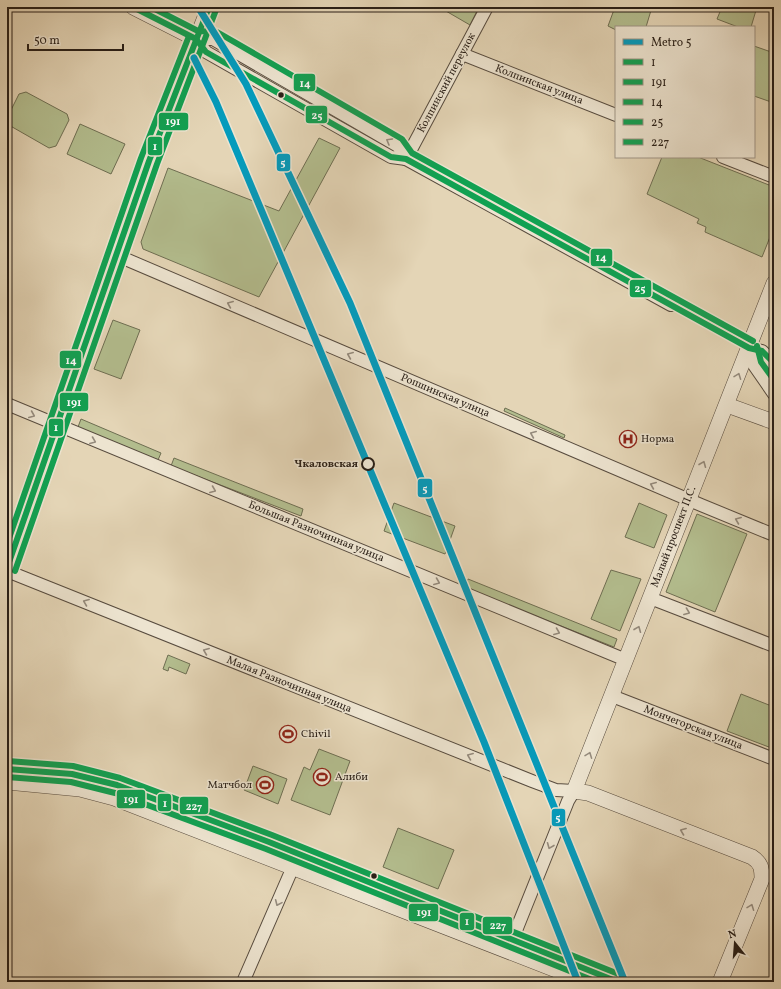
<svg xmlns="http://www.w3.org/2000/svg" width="781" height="989" font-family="Vollkorn,serif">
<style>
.green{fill:#b3bd8e;stroke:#6e6e52}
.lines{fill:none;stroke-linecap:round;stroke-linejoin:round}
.minor-casing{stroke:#584c3f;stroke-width:14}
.tertiary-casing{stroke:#584c3f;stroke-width:16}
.minor{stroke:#ede4d0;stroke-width:12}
.tertiary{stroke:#ede4d0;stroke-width:15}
.bus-1-casing{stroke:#ede4d0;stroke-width:9}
.bus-2-casing{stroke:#ede4d0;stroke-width:9}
.bus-3-casing{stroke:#ede4d0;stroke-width:9}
.bus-4-casing{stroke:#ede4d0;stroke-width:9}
.bus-5-casing{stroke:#ede4d0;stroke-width:9}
.bus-1{stroke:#11a152;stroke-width:6}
.bus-2{stroke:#11a152;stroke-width:6}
.bus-3{stroke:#11a152;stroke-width:6}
.bus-4{stroke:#11a152;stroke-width:6}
.bus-5{stroke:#11a152;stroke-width:6}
.metro-1-casing{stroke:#ede4d0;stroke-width:10}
.metro-1{stroke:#049bbc;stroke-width:7}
.oneway{stroke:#958b7d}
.bus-dot{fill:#291f17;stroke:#ede4d0;stroke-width:1.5}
.stop-dot{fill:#ede4d0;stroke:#291f17;stroke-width:2}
.labels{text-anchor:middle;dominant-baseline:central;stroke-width:3;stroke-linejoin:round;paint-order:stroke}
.street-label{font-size:11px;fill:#291f17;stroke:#ede4d0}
.poi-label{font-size:11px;fill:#291f17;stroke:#ede4d0;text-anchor:start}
.stop-label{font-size:11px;font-weight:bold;fill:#291f17;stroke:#ede4d0;text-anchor:end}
.line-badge{stroke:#ede4d0;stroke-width:1.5}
.badge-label{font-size:11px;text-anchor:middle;font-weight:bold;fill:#fff}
</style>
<rect width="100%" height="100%" fill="#e4d5b6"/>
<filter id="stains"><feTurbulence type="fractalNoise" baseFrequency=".005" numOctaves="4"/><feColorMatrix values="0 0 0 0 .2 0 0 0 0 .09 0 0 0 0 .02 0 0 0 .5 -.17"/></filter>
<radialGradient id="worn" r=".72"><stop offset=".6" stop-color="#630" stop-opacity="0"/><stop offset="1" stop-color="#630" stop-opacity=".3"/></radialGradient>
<g class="green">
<path d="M439,7H479L470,25Z"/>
<path d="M615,7H652L646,27H616V30L608,26Z"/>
<path d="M722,7H757L751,27H738L717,19Z"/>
<path d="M754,46L774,53V103L754,96Z"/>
<path d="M26,92L67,114L69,120L56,146L49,148L7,124V118L19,94Z"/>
<path d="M80,124L125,144L111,174L67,154Z"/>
<path d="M319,138L340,148L259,297L143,249L141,242L168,168L279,211Z"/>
<path d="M662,157H698L774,187V227L762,257L705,232L706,227L697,223L699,219L647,194Z"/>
<path d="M113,320L140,330L121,379L94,369Z"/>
<path d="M505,408L565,435L564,438L504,411Z"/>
<path d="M81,419L161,453L158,460L78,427Z"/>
<path d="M174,458L303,509L301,516L171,466Z"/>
<path d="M394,503L455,526L445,554L384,531Z"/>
<path d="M639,503L667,515L654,548L625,537Z"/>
<path d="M697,514L747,534L715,612L666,592Z"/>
<path d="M611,570L641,579L620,631L591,619Z"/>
<path d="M468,579L617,639L614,647L465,588Z"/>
<path d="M168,655L190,664L186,674L169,667L168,671L163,669Z"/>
<path d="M741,694L774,707V749L727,731Z"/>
<path d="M319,749L350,761L330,815L291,800L304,767L310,770Z"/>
<path d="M253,766L287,779L278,804L244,790Z"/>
<path d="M398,828L454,850L438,889L383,867Z"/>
</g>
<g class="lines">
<defs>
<g id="minor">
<path d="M196,39L206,52L391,157L406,159L671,305"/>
<path d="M196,39H213L398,146L406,159"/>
<path d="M462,54L616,115"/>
<path d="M723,157L774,177"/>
<path d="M406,159L487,7"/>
<path d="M116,255L701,505L774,535"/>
<path d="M774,363L762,351L749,348L754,365L774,394"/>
<path d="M7,404L626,660"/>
<path d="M7,571L532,781L556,790L574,791L568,801L509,948"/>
<path d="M650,598L774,646"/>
<path d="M612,696L774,759"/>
<path d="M243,982L296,860"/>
</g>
<g id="tertiary">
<path d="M133,7L196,39"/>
<path d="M727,405L774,422"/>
<path d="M7,568L149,161L209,7"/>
<path d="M7,769L72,774L117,785L269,842L618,982"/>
<path d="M7,782L80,789L114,798L587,982"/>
<path d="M720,982L762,879C762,868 761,863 752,857L588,793L574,791L774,283"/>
</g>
</defs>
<use href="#minor" class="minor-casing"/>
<use href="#tertiary" class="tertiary-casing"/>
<use href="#minor" class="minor"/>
<use href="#tertiary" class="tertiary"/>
<defs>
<g id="bus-1">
<path d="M7,568L149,161L209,7"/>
<path d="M7,769L72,774L117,785L269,842L618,982"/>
</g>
<g id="bus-2">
<path d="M15,571L157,164L216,10"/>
<path d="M7,777L71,782L115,793L266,849L597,982"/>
</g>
<g id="bus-3">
<path d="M151,7L198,31L217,32L402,139L412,153L753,341"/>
<path d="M757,346L761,362L774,380"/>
<path d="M7,544L141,158L189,36"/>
</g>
<path id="bus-4" d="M133,7L196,39L206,52L391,157L406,159L749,348L762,351L774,363"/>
<path id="bus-5" d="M8,761L73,766L120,778L272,835L621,975"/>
</defs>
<use href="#bus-1" class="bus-1-casing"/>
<use href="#bus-2" class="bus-2-casing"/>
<use href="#bus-3" class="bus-3-casing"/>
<use href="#bus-4" class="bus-4-casing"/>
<use href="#bus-5" class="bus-5-casing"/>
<use href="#bus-1" class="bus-1"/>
<use href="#bus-2" class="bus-2"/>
<use href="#bus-3" class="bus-3"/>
<use href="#bus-4" class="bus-4"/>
<use href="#bus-5" class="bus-5"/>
<defs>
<g id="metro-1">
<path d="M198,7L246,84L350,303L625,982"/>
<path d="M194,58L216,102L484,742L578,982"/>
</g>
</defs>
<use href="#metro-1" class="metro-1-casing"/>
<use href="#metro-1" class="metro-1"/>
</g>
<defs><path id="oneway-chevron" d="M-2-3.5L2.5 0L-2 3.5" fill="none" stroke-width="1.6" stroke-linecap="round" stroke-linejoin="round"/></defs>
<g class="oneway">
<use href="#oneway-chevron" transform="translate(389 141) rotate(-150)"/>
<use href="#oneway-chevron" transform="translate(230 304) rotate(-157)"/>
<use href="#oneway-chevron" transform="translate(350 355) rotate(-157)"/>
<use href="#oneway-chevron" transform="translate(738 376) rotate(-69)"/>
<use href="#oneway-chevron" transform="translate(32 415) rotate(23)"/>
<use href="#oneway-chevron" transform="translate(533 434) rotate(-157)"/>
<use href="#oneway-chevron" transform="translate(93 441) rotate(22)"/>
<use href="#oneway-chevron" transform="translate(703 464) rotate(-68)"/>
<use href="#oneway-chevron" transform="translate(653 485) rotate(-157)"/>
<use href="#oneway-chevron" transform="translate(213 490) rotate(22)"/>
<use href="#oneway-chevron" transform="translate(738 520) rotate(-158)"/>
<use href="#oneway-chevron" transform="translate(437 582) rotate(22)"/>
<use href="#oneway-chevron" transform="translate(86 602) rotate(-158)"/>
<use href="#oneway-chevron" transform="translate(687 612) rotate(21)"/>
<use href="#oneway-chevron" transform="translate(638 629) rotate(-68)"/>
<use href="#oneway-chevron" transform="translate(557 632) rotate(22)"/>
<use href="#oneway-chevron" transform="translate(206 651) rotate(-158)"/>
<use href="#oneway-chevron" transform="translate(589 755) rotate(-69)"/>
<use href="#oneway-chevron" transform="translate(470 756) rotate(-158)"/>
<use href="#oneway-chevron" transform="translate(683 831) rotate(-159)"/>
<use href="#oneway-chevron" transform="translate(550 846) rotate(112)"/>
<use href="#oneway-chevron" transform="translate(278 903) rotate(114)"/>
<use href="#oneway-chevron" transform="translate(751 907) rotate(-69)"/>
</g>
<defs>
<symbol id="hospital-ring" viewBox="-11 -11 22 22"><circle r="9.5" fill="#ede4d0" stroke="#8f2418" stroke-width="1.5"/><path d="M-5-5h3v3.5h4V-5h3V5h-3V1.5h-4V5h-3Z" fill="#8f2418"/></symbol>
<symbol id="stadium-ring" viewBox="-11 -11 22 22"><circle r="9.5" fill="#ede4d0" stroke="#8f2418" stroke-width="1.5"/><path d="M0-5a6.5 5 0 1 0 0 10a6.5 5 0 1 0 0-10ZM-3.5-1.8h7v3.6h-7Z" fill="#8f2418"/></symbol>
</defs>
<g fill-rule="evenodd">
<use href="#hospital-ring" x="618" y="429" width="20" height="20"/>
<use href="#stadium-ring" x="278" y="724" width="20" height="20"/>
<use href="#stadium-ring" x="312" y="767" width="20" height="20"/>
<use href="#stadium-ring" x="255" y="775" width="20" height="20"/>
</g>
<g class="bus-dot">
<circle cx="281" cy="95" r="3.5"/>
<circle cx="374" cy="876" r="3.5"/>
</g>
<circle class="stop-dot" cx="368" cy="464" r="6"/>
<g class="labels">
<g class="street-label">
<text transform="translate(447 83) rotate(-62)">Колпинский переулок</text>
<text transform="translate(539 85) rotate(21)">Колпинская улица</text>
<text transform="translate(445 396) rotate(23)">Ропшинская улица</text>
<text transform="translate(316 532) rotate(22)">Большая Разночинная улица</text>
<text transform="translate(674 537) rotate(-69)">Малый проспект П.С.</text>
<text transform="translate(289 685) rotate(22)">Малая Разночинная улица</text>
<text transform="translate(693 728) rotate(21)">Мончегорская улица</text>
</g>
<g class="poi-label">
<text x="641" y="439">Норма</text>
<text x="301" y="734">Chivil</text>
<text x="335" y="777">Алиби</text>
<text x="252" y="785" text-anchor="end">Матчбол</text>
</g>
<g class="stop-label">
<text x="358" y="464">Чкаловская</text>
</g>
</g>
<g class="line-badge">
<rect x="293" y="73" width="23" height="19" rx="4" fill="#11a152"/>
<rect x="305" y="105" width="23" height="19" rx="4" fill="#11a152"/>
<rect x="158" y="112" width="31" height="19" rx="4" fill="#11a152"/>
<rect x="147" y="136" width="16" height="20" rx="4" fill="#11a152"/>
<rect x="276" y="153" width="15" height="19" rx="4" fill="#049bbc"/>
<rect x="590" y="248" width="23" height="19" rx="4" fill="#11a152"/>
<rect x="629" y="279" width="23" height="19" rx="4" fill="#11a152"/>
<rect x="59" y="350" width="23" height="19" rx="4" fill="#11a152"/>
<rect x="59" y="392" width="30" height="20" rx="4" fill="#11a152"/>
<rect x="48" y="418" width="16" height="19" rx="4" fill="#11a152"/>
<rect x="417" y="478" width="16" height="20" rx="4" fill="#049bbc"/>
<rect x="116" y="789" width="30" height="20" rx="4" fill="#11a152"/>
<rect x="157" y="793" width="15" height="19" rx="4" fill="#11a152"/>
<rect x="179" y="796" width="30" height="19" rx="4" fill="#11a152"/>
<rect x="551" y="808" width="15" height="19" rx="4" fill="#049bbc"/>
<rect x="408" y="903" width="31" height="19" rx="4" fill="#11a152"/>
<rect x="459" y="912" width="16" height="19" rx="4" fill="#11a152"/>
<rect x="482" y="916" width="31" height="19" rx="4" fill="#11a152"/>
</g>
<g class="badge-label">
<text x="305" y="87">14</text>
<text x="317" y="119">25</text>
<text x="173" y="125">191</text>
<text x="155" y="150">1</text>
<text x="283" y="166">5</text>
<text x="601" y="261">14</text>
<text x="640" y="292">25</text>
<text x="71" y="364">14</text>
<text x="74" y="406">191</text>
<text x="56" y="431">1</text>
<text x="425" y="492">5</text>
<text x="131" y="803">191</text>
<text x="165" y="807">1</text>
<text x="194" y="810">227</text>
<text x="558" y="821">5</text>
<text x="424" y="916">191</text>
<text x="467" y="925">1</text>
<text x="498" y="929">227</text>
</g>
<rect width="781" height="989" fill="none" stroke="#e4d5b6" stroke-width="24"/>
<rect x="8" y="8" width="765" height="973" fill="none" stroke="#291f17" stroke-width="2"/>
<rect x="12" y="12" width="757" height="965" fill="none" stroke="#291f17"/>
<rect x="615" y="26" width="140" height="132" fill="#ede4d0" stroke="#9f9586"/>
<rect x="623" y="39" width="20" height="6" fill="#049bbc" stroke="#9f9586"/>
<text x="651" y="46" font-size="12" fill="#291f17">Metro 5</text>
<rect x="623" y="59" width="20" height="6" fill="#11a152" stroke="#9f9586"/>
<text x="651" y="66" font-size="12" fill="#291f17">1</text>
<rect x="623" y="79" width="20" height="6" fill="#11a152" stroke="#9f9586"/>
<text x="651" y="86" font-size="12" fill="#291f17">191</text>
<rect x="623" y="99" width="20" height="6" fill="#11a152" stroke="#9f9586"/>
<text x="651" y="106" font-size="12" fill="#291f17">14</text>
<rect x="623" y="119" width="20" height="6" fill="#11a152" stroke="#9f9586"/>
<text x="651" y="126" font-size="12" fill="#291f17">25</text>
<rect x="623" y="139" width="20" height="6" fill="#11a152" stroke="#9f9586"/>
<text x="651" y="146" font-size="12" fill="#291f17">227</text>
<g transform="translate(735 943) rotate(343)" stroke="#ede4d0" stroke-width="3" paint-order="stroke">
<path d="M0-3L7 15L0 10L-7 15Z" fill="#291f17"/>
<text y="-6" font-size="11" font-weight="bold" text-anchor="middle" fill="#291f17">N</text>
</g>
<path d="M28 44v6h95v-6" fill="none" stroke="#291f17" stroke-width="2"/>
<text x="34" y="44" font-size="12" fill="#291f17" stroke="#ede4d0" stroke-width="3" paint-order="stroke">50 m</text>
<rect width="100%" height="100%" filter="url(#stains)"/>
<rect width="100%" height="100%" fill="url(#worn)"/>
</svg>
